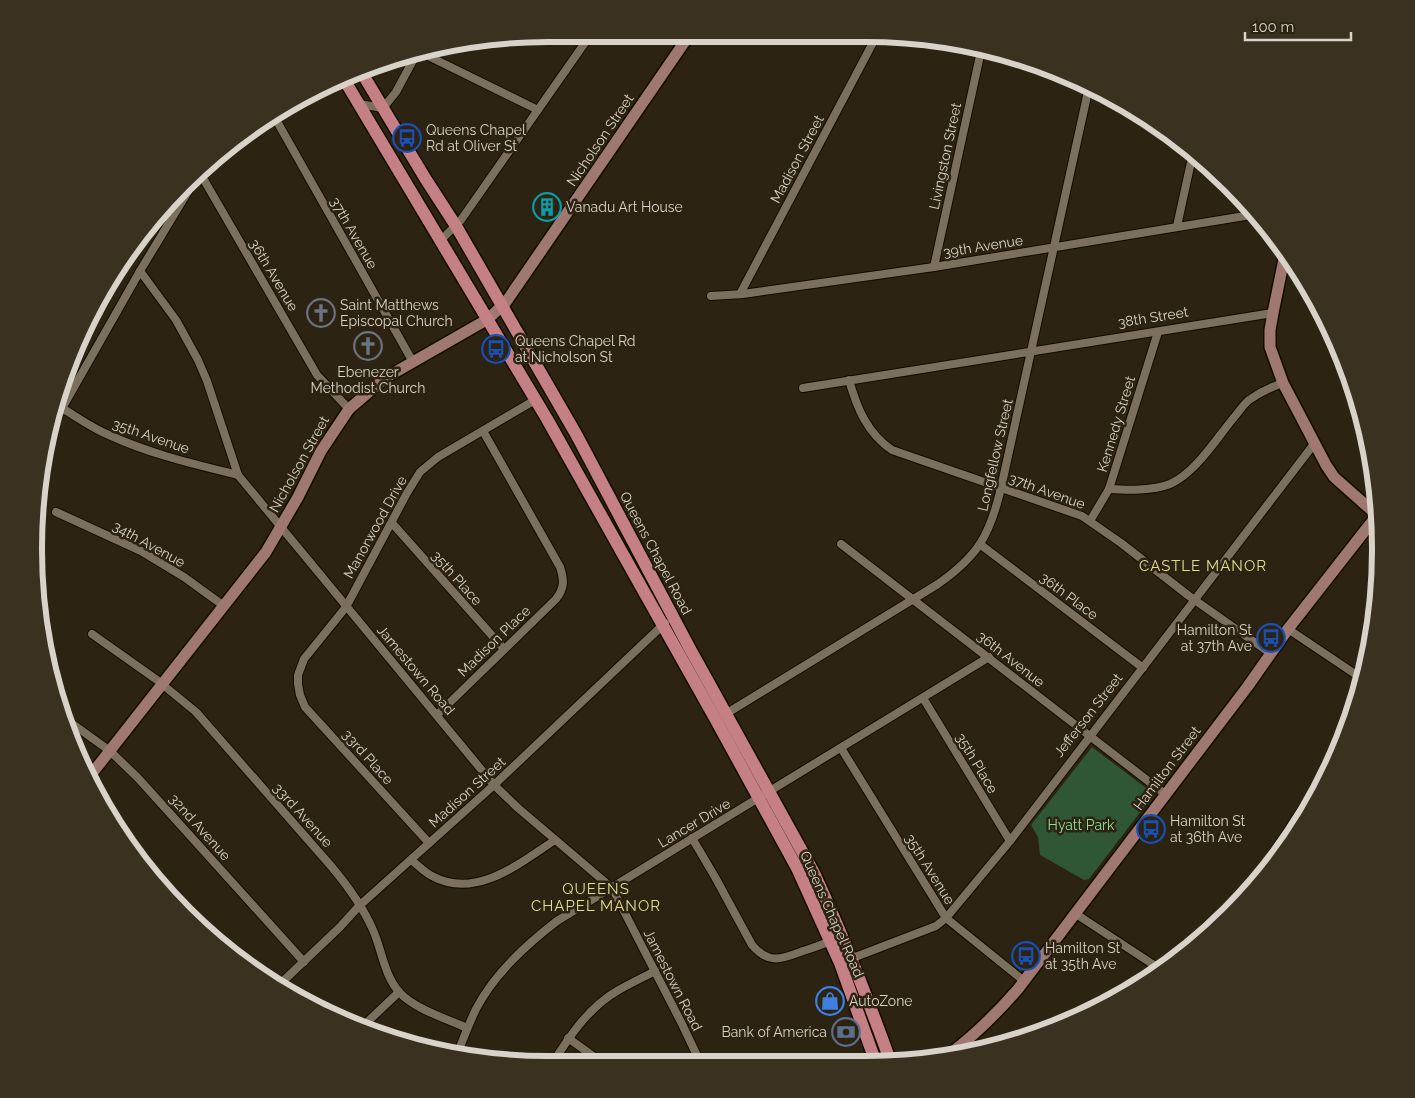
<svg xmlns="http://www.w3.org/2000/svg" width="1415" height="1098" font-family="Raleway,sans-serif">
<style>
.green{fill:#2f5635}
.lines{fill:none;stroke-linecap:round;stroke-linejoin:round}
.street-casing{stroke:#140c00;stroke-width:10}
.secondary-casing{stroke:#140c00;stroke-width:14}
.primary-casing{stroke:#140c00;stroke-width:15}
.street{stroke:#7b705d;stroke-width:8}
.secondary{stroke:#9f7871;stroke-width:11}
.primary{stroke:#c48085;stroke-width:12}
.labels{text-anchor:middle;dominant-baseline:central;stroke-width:5;stroke-linejoin:round;paint-order:stroke}
.poi-label{font-size:14px;fill:#d8d2c8;stroke:#2c2312;text-anchor:start}
.street-label{font-size:14px;fill:#d8d2c8;stroke:#2c2312}
.park-label{font-size:14px;fill:#8fdf9a;stroke:#2c2312}
.neighbourhood-label{font-size:15px;letter-spacing:1px;fill:#e3de8f;stroke:#2c2312}
.rim{fill:none;stroke:#d8d2c8;stroke-width:6}
</style>
<rect width="100%" height="100%" fill="#2c2312"/>
<path class="green" d="M1092,747L1154,794L1089,879L1084,880L1040,855L1038,837L1031,825Z"/>
<g class="lines">
<defs>
<g id="street">
<path d="M418,51L538,110"/>
<path d="M359,104L383,108L396,92L418,51"/>
<path d="M274,116L413,362"/>
<path d="M200,173L317,375L349,409"/>
<path d="M1177,226L1193,153"/>
<path d="M440,241L461,220L591,34"/>
<path d="M934,267L981,51"/>
<path d="M140,271L176,320L198,360L207,381L238,475L494,785L518,808L612,888L682,1024L701,1064"/>
<path d="M740,294L877,35"/>
<path d="M711,296L743,294L934,267L1257,214"/>
<path d="M849,380C857,408 867,433 892,450L1082,516L1121,543L1189,596L1270,653"/>
<path d="M803,388L1273,313"/>
<path d="M62,408C77,417 92,428 109,435C150,454 194,464 238,475"/>
<path d="M56,419L140,271L198,175"/>
<path d="M1109,489C1128,490 1152,491 1170,484C1196,473 1218,436 1236,415C1240,410 1244,404 1249,400C1259,393 1271,387 1283,383"/>
<path d="M56,512L141,551L184,577L224,606"/>
<path d="M1090,521L1109,489L1158,332"/>
<path d="M392,523L504,649"/>
<path d="M841,544L1165,794"/>
<path d="M981,545L1143,668"/>
<path d="M1288,629L1364,680"/>
<path d="M92,634L157,680L196,712L331,866C347,885 363,907 373,930C382,950 384,976 400,993C415,1009 447,1019 467,1028"/>
<path d="M923,698L1010,841"/>
<path d="M437,715L556,599C565,588 564,579 560,567L483,431"/>
<path d="M724,715L938,584C978,556 990,535 1001,488L1089,87"/>
<path d="M67,720L110,751L138,778L304,962"/>
<path d="M841,748L946,918L1024,981"/>
<path d="M692,838L715,877L752,945C769,965 782,959 803,951C813,948 823,944 834,940"/>
<path d="M429,843L305,707L300,695L298,684V675L304,659L346,607L407,493L420,472L438,457L535,400"/>
<path d="M411,860C418,865 424,872 432,876C476,900 520,863 555,840"/>
<path d="M1248,891L1334,761"/>
<path d="M1076,914L1160,969"/>
<path d="M850,959L936,926L946,918L1010,841L1314,444"/>
<path d="M278,986L340,927L359,906L494,785L665,623"/>
<path d="M361,1028L399,992"/>
<path d="M568,1038L593,1056L600,1064"/>
<path d="M457,1055C463,1039 469,1024 476,1009C495,973 526,945 557,921L989,657"/>
<path d="M552,1064C569,1037 588,1008 617,991C629,984 642,978 655,971"/>
</g>
<g id="secondary">
<path d="M1285,254L1273,313L1270,330V347L1283,383L1326,465L1334,477L1378,516"/>
<path d="M90,776L266,552L298,497L321,451L349,409L385,378L488,319L506,302L690,34"/>
<path d="M951,1053C976,1034 997,1013 1018,989L1248,686L1288,629L1378,514"/>
</g>
<g id="primary">
<path d="M362,73L425,178L456,226L576,434L689,647L814,873C843,935 868,999 891,1063"/>
<path d="M345,81L547,419L716,720L797,868L840,963L876,1063"/>
</g>
</defs>
<use href="#street" class="street-casing"/>
<use href="#secondary" class="secondary-casing"/>
<use href="#primary" class="primary-casing"/>
<use href="#street" class="street"/>
<use href="#secondary" class="secondary"/>
<use href="#primary" class="primary"/>
</g>
<defs>
<symbol id="bus-ring" viewBox="-11 -11 22 22"><circle r="9.5" fill="#2c2312" stroke="#1a4fb4" stroke-width="1.5"/><path d="M-5-6H5V4H4V6H2V4H-2V6H-4V4H-5ZM-3.5-4V0h7V-4ZM-3.5 1.2v1.5H-2V1.2ZM2 1.2v1.5H3.5V1.2Z" fill="#1a4fb4"/></symbol>
<symbol id="building-ring" viewBox="-11 -11 22 22"><circle r="9.5" fill="#2c2312" stroke="#0f9aa8" stroke-width="1.5"/><path d="M-4-6H4V6H1V3H-1V6H-4ZM-2.5-4.3h1.7v1.8h-1.7ZM.8-4.3h1.7v1.8H.8ZM-2.5-1h1.7V.8h-1.7ZM.8-1h1.7V.8H.8Z" fill="#0f9aa8"/></symbol>
<symbol id="church-ring" viewBox="-11 -11 22 22"><circle r="9.5" fill="#2c2312" stroke="#6b7280" stroke-width="1.5"/><path d="M-1.2-6h2.4v3.5h3.3v2.4h-3.3V6h-2.4V-.1h-3.3v-2.4h3.3Z" fill="#6b7280"/></symbol>
<symbol id="shop-ring" viewBox="-11 -11 22 22"><circle r="9.5" fill="#2c2312" stroke="#3f7fe0" stroke-width="1.5"/><path d="M-5-2.5h2.3a2.7 3.5 0 0 1 5.4 0H5L5.5 6h-11ZM-1.5-2.5h3a1.5 2.3 0 0 0-3 0Z" fill="#3f7fe0"/></symbol>
<symbol id="bank-ring" viewBox="-11 -11 22 22"><circle r="9.5" fill="#2c2312" stroke="#5c6f8a" stroke-width="1.5"/><path d="M-6-4H6V4H-6ZM0-2.3a2.3 2.3 0 1 0 0 4.6a2.3 2.3 0 1 0 0-4.6Z" fill="#5c6f8a"/></symbol>
</defs>
<g fill-rule="evenodd">
<use href="#bus-ring" x="391" y="122" width="32" height="32"/>
<use href="#building-ring" x="531" y="191" width="32" height="32"/>
<use href="#church-ring" x="305" y="297" width="32" height="32"/>
<use href="#church-ring" x="352" y="330" width="32" height="32"/>
<use href="#bus-ring" x="480" y="333" width="32" height="32"/>
<use href="#bus-ring" x="1255" y="622" width="32" height="32"/>
<use href="#bus-ring" x="1135" y="813" width="32" height="32"/>
<use href="#bus-ring" x="1010" y="940" width="32" height="32"/>
<use href="#shop-ring" x="814" y="985" width="32" height="32"/>
<use href="#bank-ring" x="830" y="1016" width="32" height="32"/>
</g>
<g class="labels">
<g class="poi-label">
<text x="426" y="130">Queens Chapel<tspan x="426" dy="16">Rd at Oliver St</tspan></text>
<text x="566" y="207">Vanadu Art House</text>
<text x="340" y="305">Saint Matthews<tspan x="340" dy="16">Episcopal Church</tspan></text>
<text x="515" y="341">Queens Chapel Rd<tspan x="515" dy="16">at Nicholson St</tspan></text>
<text x="368" y="372" text-anchor="middle">Ebenezer<tspan x="368" dy="16">Methodist Church</tspan></text>
<text x="1252" y="630" text-anchor="end">Hamilton St<tspan x="1252" dy="16">at 37th Ave</tspan></text>
<text x="1170" y="821">Hamilton St<tspan x="1170" dy="16">at 36th Ave</tspan></text>
<text x="1045" y="948">Hamilton St<tspan x="1045" dy="16">at 35th Ave</tspan></text>
<text x="849" y="1001">AutoZone</text>
<text x="827" y="1032" text-anchor="end">Bank of America</text>
</g>
<g class="street-label">
<text transform="translate(600 140) rotate(-56)">Nicholson Street</text>
<text transform="translate(945 156) rotate(-78)">Livingston Street</text>
<text transform="translate(797 159) rotate(-62)">Madison Street</text>
<text transform="translate(354 233) rotate(60)">37th Avenue</text>
<text transform="translate(983 246) rotate(-9)">39th Avenue</text>
<text transform="translate(274 275) rotate(59)">36th Avenue</text>
<text transform="translate(1153 317) rotate(-9)">38th Street</text>
<text transform="translate(1116 424) rotate(-73)">Kennedy Street</text>
<text transform="translate(151 436) rotate(19)">35th Avenue</text>
<text transform="translate(995 455) rotate(-77)">Longfellow Street</text>
<text transform="translate(299 464) rotate(-61)">Nicholson Street</text>
<text transform="translate(1047 491) rotate(20)">37th Avenue</text>
<text transform="translate(375 527) rotate(-61)">Manorwood Drive</text>
<text transform="translate(149 544) rotate(29)">34th Avenue</text>
<text transform="translate(656 553) rotate(62)">Queens Chapel Road</text>
<text transform="translate(457 578) rotate(48)">35th Place</text>
<text transform="translate(1069 596) rotate(37)">36th Place</text>
<text transform="translate(494 641) rotate(-44)">Madison Place</text>
<text transform="translate(1011 659) rotate(38)">36th Avenue</text>
<text transform="translate(416 670) rotate(50)">Jamestown Road</text>
<text transform="translate(1088 715) rotate(-52)">Jefferson Street</text>
<text transform="translate(368 757) rotate(48)">33rd Place</text>
<text transform="translate(977 763) rotate(59)">35th Place</text>
<text transform="translate(1167 768) rotate(-53)">Hamilton Street</text>
<text transform="translate(467 792) rotate(-42)">Madison Street</text>
<text transform="translate(303 815) rotate(48)">33rd Avenue</text>
<text transform="translate(694 823) rotate(-31)">Lancer Drive</text>
<text transform="translate(200 827) rotate(48)">32nd Avenue</text>
<text transform="translate(930 869) rotate(58)">35th Avenue</text>
<text transform="translate(832 914) rotate(66)">Queens Chapel Road</text>
<text transform="translate(673 980) rotate(63)">Jamestown Road</text>
</g>
<g class="park-label">
<text x="1081" y="825">Hyatt Park</text>
</g>
<g class="neighbourhood-label">
<text x="1203" y="566">CASTLE MANOR</text>
<text x="596" y="889">QUEENS<tspan x="596" dy="17">CHAPEL MANOR</tspan></text>
</g>
</g>
<path d="M0 0H1415V1098H0ZM548 42H866A506 506 0 0 1 1372 548V550A506 506 0 0 1 866 1056H548A506 506 0 0 1 42 550V548A506 506 0 0 1 548 42Z" fill="#3a3121" fill-rule="evenodd"/>
<path class="rim" d="M548 42H866A506 506 0 0 1 1372 548V550A506 506 0 0 1 866 1056H548A506 506 0 0 1 42 550V548A506 506 0 0 1 548 42Z"/>
<path d="M1245 32v8h106v-8" fill="none" stroke="#d8d2c8" stroke-width="2.5"/>
<text x="1252" y="32" font-size="15" fill="#d8d2c8" stroke="#2c2312" stroke-width="4" paint-order="stroke">100 m</text>
</svg>
